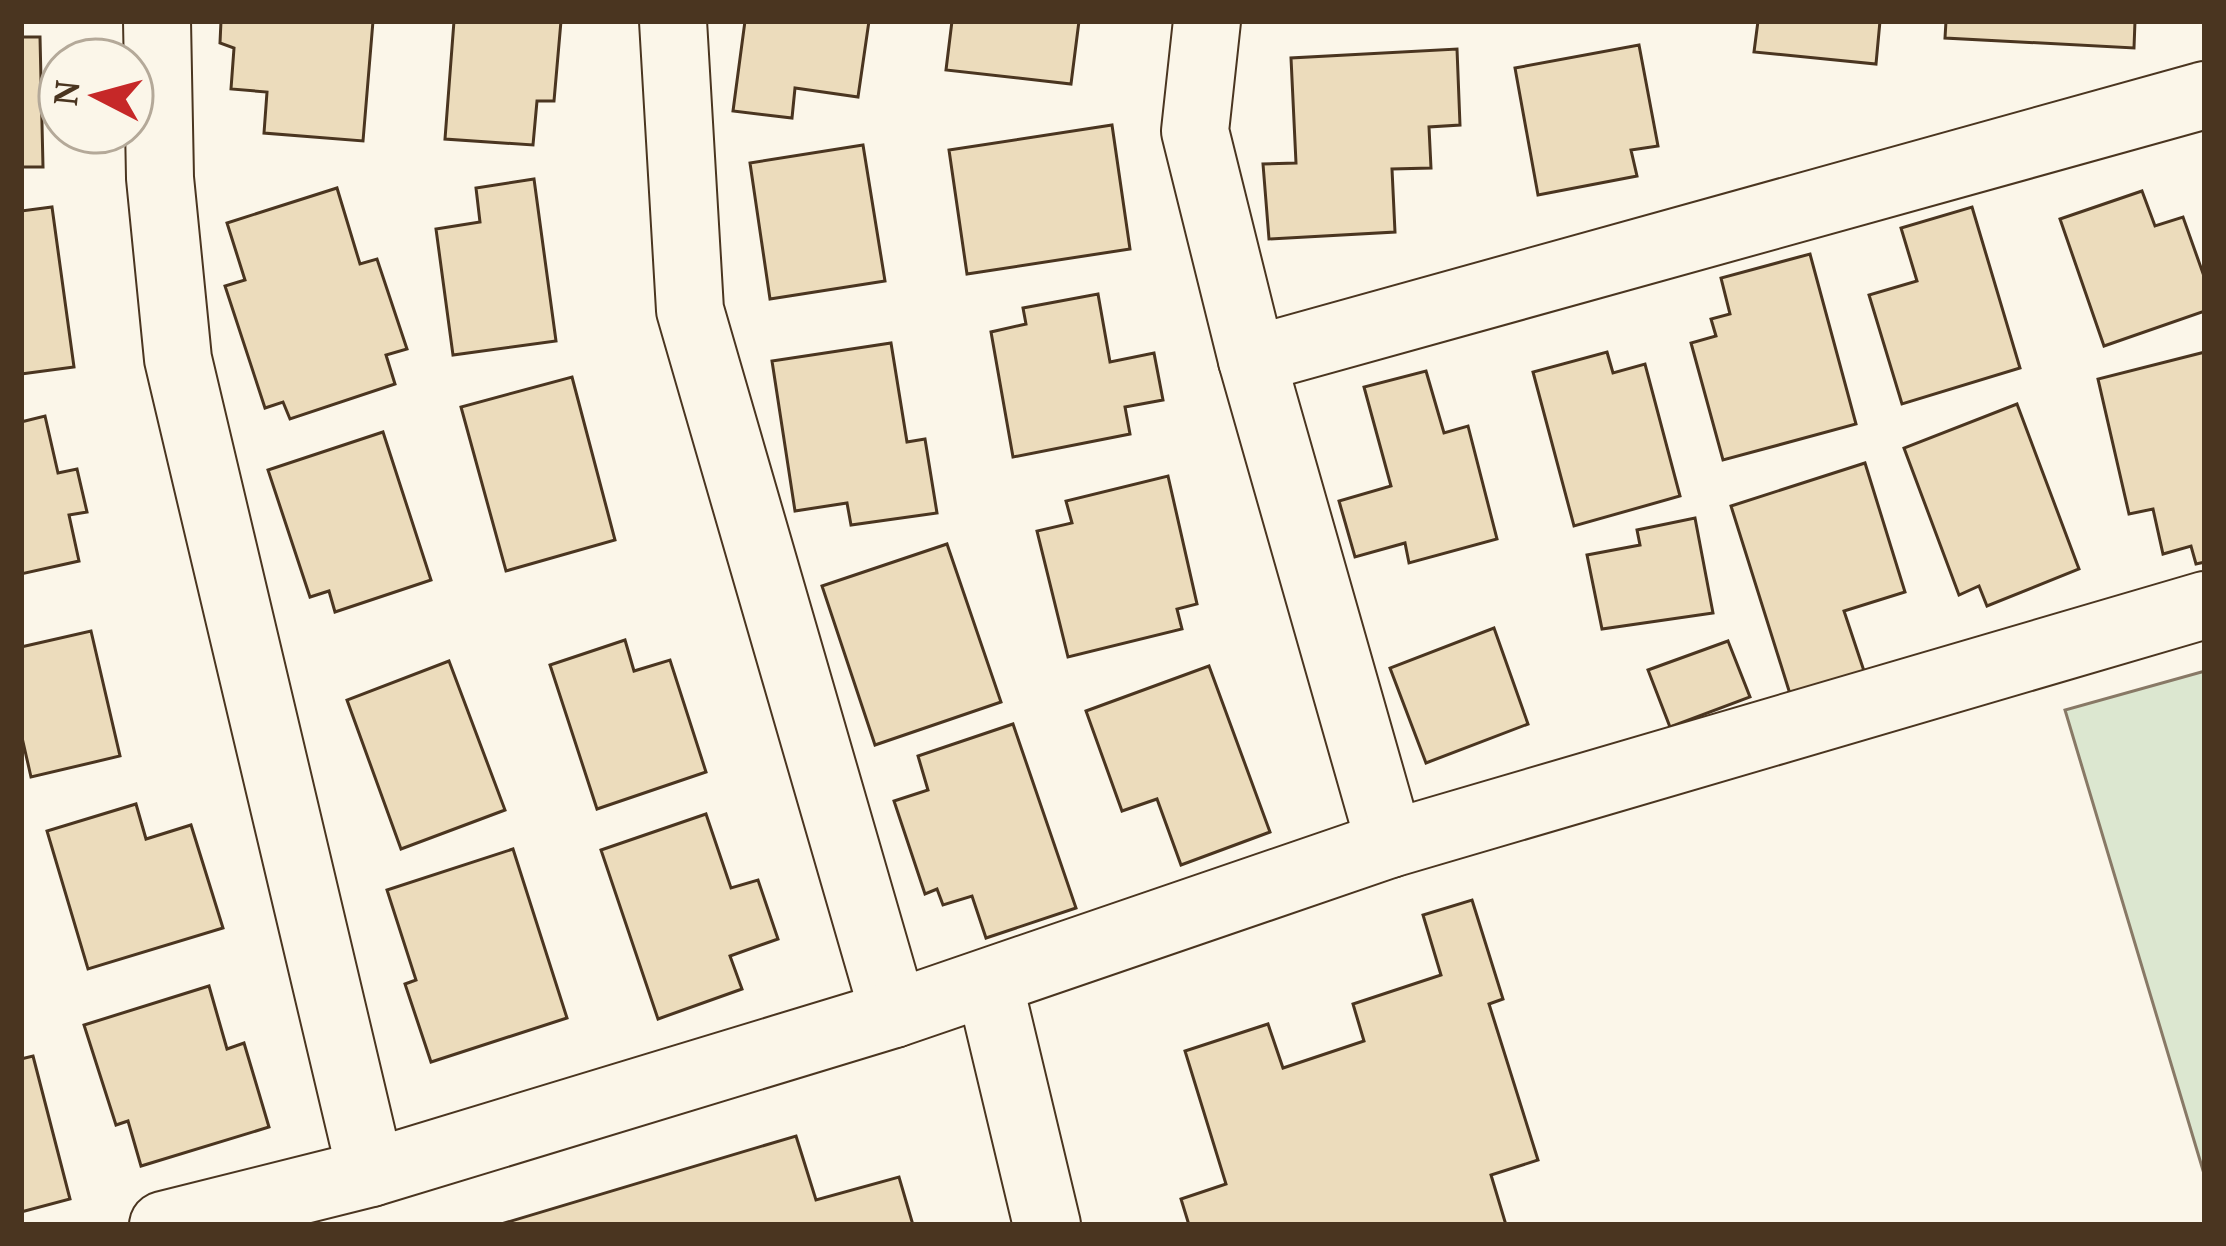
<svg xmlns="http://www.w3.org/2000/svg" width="2226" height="1246" font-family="'PT Serif',serif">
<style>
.green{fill:#dce7d0;stroke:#887966;stroke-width:3}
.building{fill:#ecdcbc;stroke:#4a3520;stroke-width:3}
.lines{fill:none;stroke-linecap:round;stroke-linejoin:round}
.minor-casing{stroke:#4a3520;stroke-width:70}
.minor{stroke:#fbf6e9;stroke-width:66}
</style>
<rect width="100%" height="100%" fill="#fbf6e9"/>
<path class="green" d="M2205,671V1177L2065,710Z"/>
<g class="building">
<path d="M221,21H373L363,141L264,133L267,92L231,89L234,48L220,43Z"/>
<path d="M454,21H561L554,101H537L533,145L445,139Z"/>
<path d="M745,21H869L858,97L795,88L792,118L733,111Z"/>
<path d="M952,21H1079L1071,84L946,70Z"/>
<path d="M1758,21H1880L1876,64L1754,52Z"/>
<path d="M1946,21H2135L2134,48L1945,38Z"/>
<path d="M21,37H40L43,167H21Z"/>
<path d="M1639,45L1658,146L1631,150L1637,176L1538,195L1515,68Z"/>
<path d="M1457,49L1460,125L1429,127L1431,168L1392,169L1395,232L1269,239L1263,164L1296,163L1291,58Z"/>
<path d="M1112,125L1130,249L967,274L949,150Z"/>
<path d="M863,145L885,281L770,299L750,163Z"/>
<path d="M534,179L556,341L453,355L436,229L480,222L476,188Z"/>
<path d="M337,188L360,264L377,259L407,349L386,355L395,384L290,419L283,402L265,408L225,286L245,280L227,223Z"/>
<path d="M2142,191L2155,226L2183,217L2205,279V311L2104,346L2060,219Z"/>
<path d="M52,207L74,367L21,374V211Z"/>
<path d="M1972,207L2020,368L1902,404L1869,295L1917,281L1901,228Z"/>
<path d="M1810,254L1856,424L1723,460L1691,343L1716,336L1711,319L1730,314L1721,278Z"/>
<path d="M1098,294L1110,362L1154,353L1163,400L1125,407L1130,434L1013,457L991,332L1026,324L1023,308Z"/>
<path d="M891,343L907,442L925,439L937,513L851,525L847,503L795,511L772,361Z"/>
<path d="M1607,352L1613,373L1645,364L1680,496L1574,526L1533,372Z"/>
<path d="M2205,352V562L2196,564L2191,546L2163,554L2153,509L2129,514L2098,379Z"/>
<path d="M1426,371L1444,433L1468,426L1497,539L1409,563L1405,543L1355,557L1339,501L1391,486L1364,387Z"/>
<path d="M572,377L615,540L506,571L461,407Z"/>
<path d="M2017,404L2079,569L1987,606L1979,586L1959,595L1904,448Z"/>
<path d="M45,416L58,473L77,469L87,512L69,515L79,561L21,574V422Z"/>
<path d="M383,432L431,580L335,612L329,591L310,597L268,470Z"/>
<path d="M1865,463L1905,592L1844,611L1865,674L1791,697L1731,506Z"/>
<path d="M1168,476L1197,604L1177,609L1182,629L1068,657L1037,531L1072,523L1066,501Z"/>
<path d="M1695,518L1713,613L1602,629L1587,555L1640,545L1637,530Z"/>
<path d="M947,544L1001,702L875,745L822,586Z"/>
<path d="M1494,628L1528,724L1426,763L1390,668Z"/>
<path d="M91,631L120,756L31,777L21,733V647Z"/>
<path d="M625,640L634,671L670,660L706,772L597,809L550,665Z"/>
<path d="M1728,641L1750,697L1670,727L1648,670Z"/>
<path d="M449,661L505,810L401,849L347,700Z"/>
<path d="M1209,666L1270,832L1181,865L1157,799L1122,811L1086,711Z"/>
<path d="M1013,724L1076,908L986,938L972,896L943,905L937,889L925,894L894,801L928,790L918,756Z"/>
<path d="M136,804L146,839L191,825L223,928L88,969L47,831Z"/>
<path d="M706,814L731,888L758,880L778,939L730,956L742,989L658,1019L601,850Z"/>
<path d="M513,849L567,1018L431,1062L405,984L416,980L387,890Z"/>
<path d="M1472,900L1503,999L1489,1004L1538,1160L1491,1175L1506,1225H1189L1181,1199L1226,1184L1185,1051L1268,1024L1283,1068L1364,1041L1353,1004L1441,975L1423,915Z"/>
<path d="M209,986L227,1049L244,1043L269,1127L141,1166L128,1121L116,1125L84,1025Z"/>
<path d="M33,1056L70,1199L21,1212V1059Z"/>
<path d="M796,1136L816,1200L899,1177L913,1225H498Z"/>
</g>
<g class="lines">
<defs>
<g id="minor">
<path d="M157,21L160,178L178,359L371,1173"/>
<path d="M673,21L690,310L894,1014"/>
<path d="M1207,21L1195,131L1252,360L1390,844"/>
<path d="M1252,360L2205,95"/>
<path d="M989,983L1047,1225"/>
<path d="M163,1225L371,1173L894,1014L1390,844L2205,605"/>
</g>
</defs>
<use href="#minor" class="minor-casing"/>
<use href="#minor" class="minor"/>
</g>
<rect width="2226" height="1246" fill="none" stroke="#4a3520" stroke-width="48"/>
<g transform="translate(96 96) rotate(276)"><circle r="57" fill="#fbf6e9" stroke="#b4a999" stroke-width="3"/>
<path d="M0-9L21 45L0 30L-21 45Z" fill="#c62828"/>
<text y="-18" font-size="33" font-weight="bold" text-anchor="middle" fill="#4a3520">N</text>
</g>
</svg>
